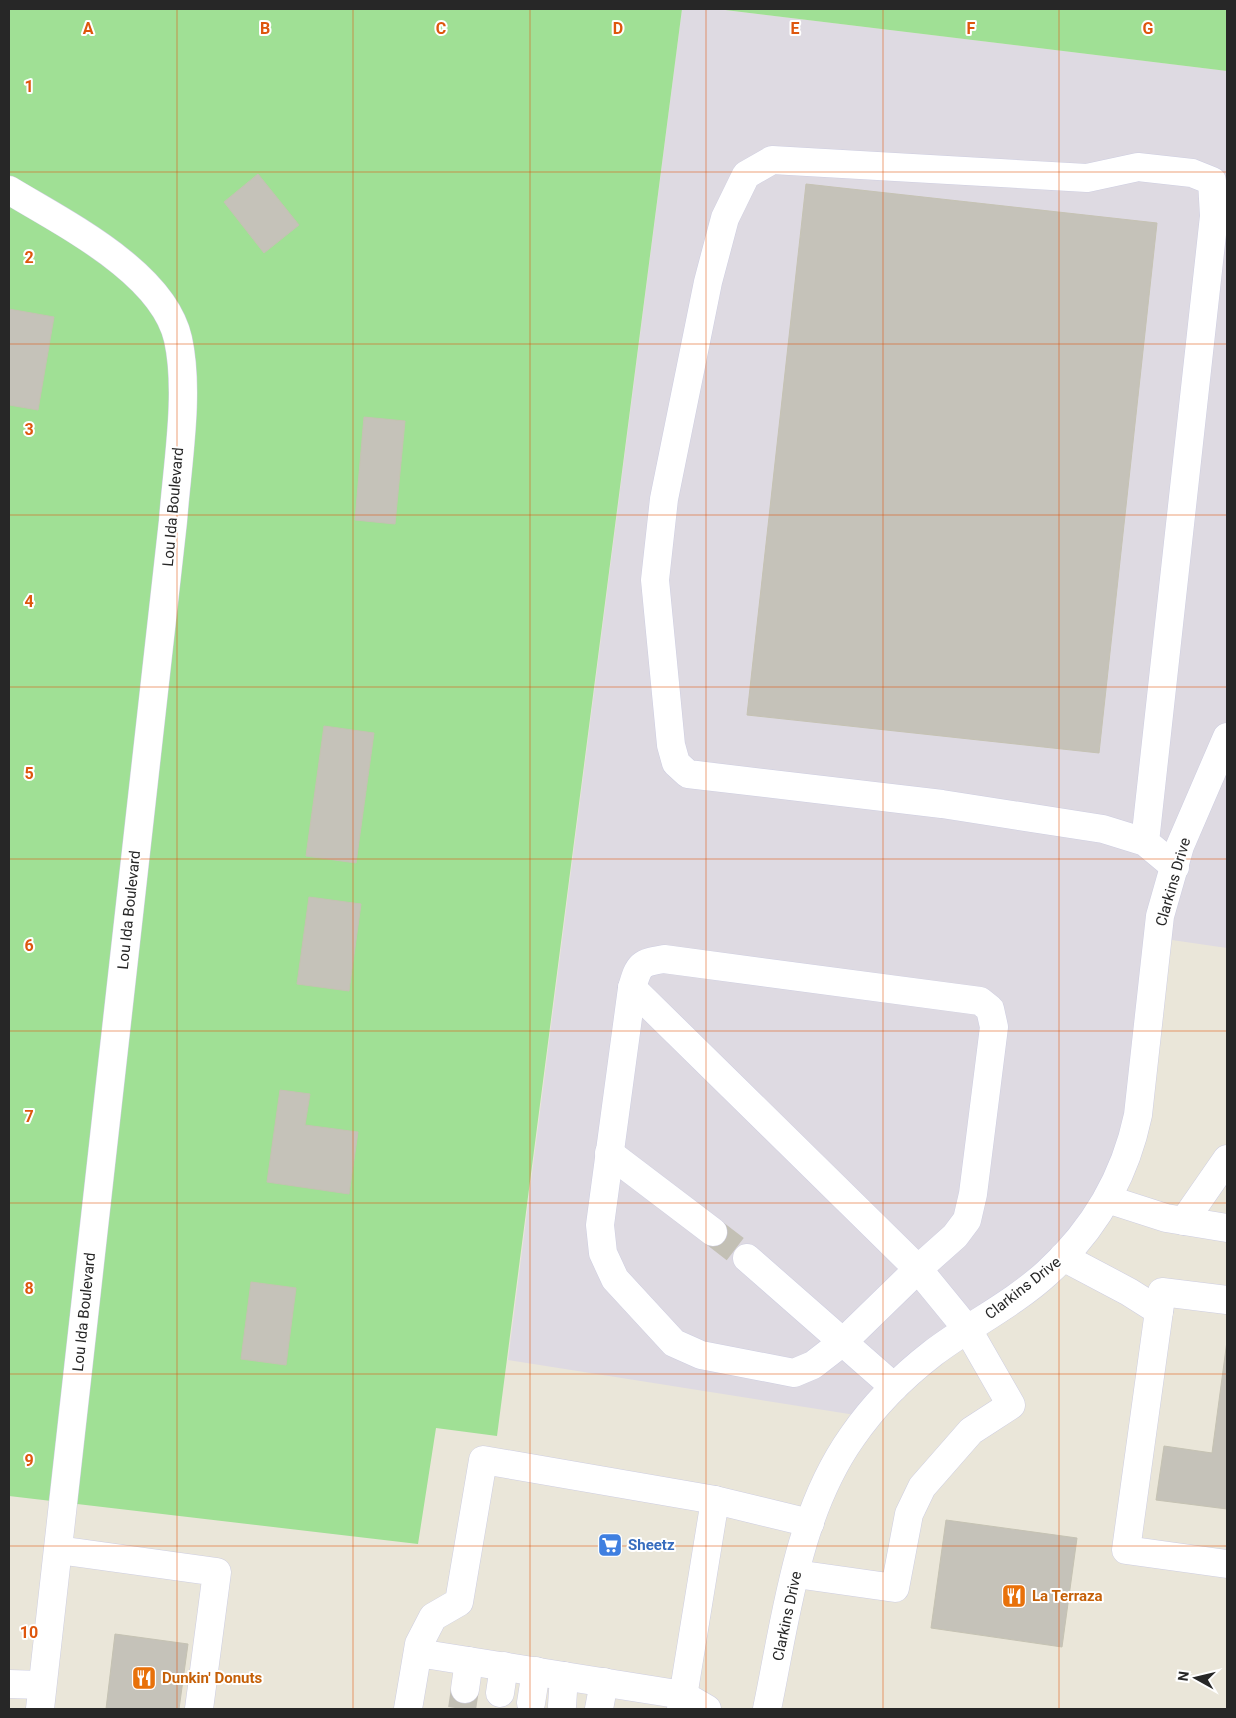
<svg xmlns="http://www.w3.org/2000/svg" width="1236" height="1718" font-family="Roboto,sans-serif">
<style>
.industrial{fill:#dedae2}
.green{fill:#a0e095}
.building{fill:#c5c2b9;stroke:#c5c2b3}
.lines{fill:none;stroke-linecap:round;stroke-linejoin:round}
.minor-tunnel{stroke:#c3c0b5;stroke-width:28;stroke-dasharray:28 14;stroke-linecap:butt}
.minor-casing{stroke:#cecee1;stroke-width:29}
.minor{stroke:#fff;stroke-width:28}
.grid{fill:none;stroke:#de560d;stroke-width:1;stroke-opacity:0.55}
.labels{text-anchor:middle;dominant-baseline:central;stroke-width:4;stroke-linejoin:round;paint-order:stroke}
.street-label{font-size:15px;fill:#272727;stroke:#fff}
.shop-label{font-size:15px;font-weight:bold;fill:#366cbe;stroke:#fff;text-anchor:start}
.food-label{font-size:15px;font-weight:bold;fill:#c56008;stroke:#fff;text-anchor:start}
.grid-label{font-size:16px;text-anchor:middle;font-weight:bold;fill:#de560d;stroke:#fff;stroke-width:4;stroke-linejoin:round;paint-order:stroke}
</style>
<rect width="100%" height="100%" fill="#eae6d9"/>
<path class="industrial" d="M682,9H717L1227,71V948L1158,938L1138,1115L1091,1225L868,1417L508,1360Z"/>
<g class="green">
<path d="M9,9H682L497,1436L436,1428L418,1544L9,1496Z"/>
<path d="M717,9H1227V71Z"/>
</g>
<g class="building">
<path d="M258,174L299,225L264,253L224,202Z"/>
<path d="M806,184L1157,223L1099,753L747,715Z"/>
<path d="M9,309L54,317L38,410L9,405Z"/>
<path d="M364,417L405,421L395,524L355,520Z"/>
<path d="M324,726L374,733L356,863L306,856Z"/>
<path d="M309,897L361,904L349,991L297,984Z"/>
<path d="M280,1090L310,1094L305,1125L358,1132L349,1194L267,1182Z"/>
<path d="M251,1282L296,1288L286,1365L241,1359Z"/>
<path d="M1227,1341V1509L1156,1500L1164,1446L1212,1453Z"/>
<path d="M946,1520L1077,1538L1062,1647L931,1628Z"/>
<path d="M115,1634L188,1644L179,1709H106Z"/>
</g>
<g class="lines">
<g class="minor-tunnel">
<path d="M713,1232L747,1258"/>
<path d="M462,1709L465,1689"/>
</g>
<defs>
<g id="minor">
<path d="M9,190C63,223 163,272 178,339C190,393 177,466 173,521L40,1709"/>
<path d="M1145,842L1214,216L1212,181L1192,173L1138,167L1087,178L772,160L746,175L725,218L708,282L664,499L655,580L671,745L676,763L688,774L942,804L1103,829L1145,842L1175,867"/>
<path d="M664,959L980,1001L990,1009L994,1027L973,1194L967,1220L955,1236L918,1269L844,1341L813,1365L794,1373L701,1355L674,1343L615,1279L603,1253L600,1225L632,988C639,964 640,963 664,959Z"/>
<path d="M632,988L918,1269L968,1330L1011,1405L971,1431L922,1487L909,1514L895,1588L796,1574"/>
<path d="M609,1153L713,1232"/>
<path d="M1107,1199L1166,1218L1227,1228"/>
<path d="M1184,1221L1227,1159"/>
<path d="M1063,1257L1129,1292L1159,1311L1126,1550L1227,1564"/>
<path d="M747,1258L894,1387"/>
<path d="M1159,1311L1162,1292L1227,1300"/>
<path d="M58,1550L217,1572L199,1709"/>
<path d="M418,1653L683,1695L707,1709"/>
<path d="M9,1684L42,1685"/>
<path d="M465,1689L469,1661"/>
<path d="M500,1693L504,1666"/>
<path d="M531,1703L536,1671"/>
<path d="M562,1706L564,1676"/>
<path d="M408,1709L419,1644L433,1617L459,1602L483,1460L715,1500"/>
<path d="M599,1709L604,1682"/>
<path d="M681,1709L715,1500L810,1523"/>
<path d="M767,1709C786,1618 797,1515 852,1437C874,1405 902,1377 933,1353C970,1325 1013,1304 1047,1273C1094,1230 1125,1177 1138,1115L1160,916L1180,846L1227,737"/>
</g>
</defs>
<use href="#minor" class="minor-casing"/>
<use href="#minor" class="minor"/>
</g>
<path class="grid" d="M177,9V1709M353,9V1709M530,9V1709M706,9V1709M883,9V1709M1059,9V1709M9,172H1227M9,344H1227M9,515H1227M9,687H1227M9,859H1227M9,1031H1227M9,1203H1227M9,1374H1227M9,1546H1227"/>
<defs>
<symbol id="supermarket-square" viewBox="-11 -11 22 22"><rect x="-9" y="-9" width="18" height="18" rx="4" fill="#3f7fe0" stroke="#fff"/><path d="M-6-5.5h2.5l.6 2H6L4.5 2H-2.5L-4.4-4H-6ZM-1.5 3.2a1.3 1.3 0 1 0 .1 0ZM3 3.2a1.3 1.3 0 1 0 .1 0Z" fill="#fff"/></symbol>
<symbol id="restaurant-square" viewBox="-11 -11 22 22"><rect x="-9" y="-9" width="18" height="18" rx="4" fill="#e8710a" stroke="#fff"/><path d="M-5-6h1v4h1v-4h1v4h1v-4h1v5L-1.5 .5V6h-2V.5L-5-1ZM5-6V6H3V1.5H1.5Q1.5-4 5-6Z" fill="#fff"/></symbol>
</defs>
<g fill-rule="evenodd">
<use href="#supermarket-square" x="596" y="1531" width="28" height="28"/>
<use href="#restaurant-square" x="1000" y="1582" width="28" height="28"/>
<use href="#restaurant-square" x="130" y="1664" width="28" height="28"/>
</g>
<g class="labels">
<g class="street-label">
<text transform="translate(173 507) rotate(-85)">Lou Ida Boulevard</text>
<text transform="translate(1173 882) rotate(-74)">Clarkins Drive</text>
<text transform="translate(129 910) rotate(-84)">Lou Ida Boulevard</text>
<text transform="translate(1023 1288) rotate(-38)">Clarkins Drive</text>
<text transform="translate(84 1312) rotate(-84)">Lou Ida Boulevard</text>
<text transform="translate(787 1616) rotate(-78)">Clarkins Drive</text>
</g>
<g class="shop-label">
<text x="628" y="1545">Sheetz</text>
</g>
<g class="food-label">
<text x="1032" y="1596">La Terraza</text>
<text x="162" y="1678">Dunkin' Donuts</text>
</g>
</g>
<g class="grid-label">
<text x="88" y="34">A</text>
<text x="265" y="34">B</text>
<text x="441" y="34">C</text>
<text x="618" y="34">D</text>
<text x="795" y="34">E</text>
<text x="971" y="34">F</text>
<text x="1148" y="34">G</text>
<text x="29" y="92">1</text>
<text x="29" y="263">2</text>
<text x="29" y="435">3</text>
<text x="29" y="607">4</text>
<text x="29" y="779">5</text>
<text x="29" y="951">6</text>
<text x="29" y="1122">7</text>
<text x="29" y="1294">8</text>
<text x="29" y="1466">9</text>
<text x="29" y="1638">10</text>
</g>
<rect width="1236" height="1718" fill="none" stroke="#272727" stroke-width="20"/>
<g transform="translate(1196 1678) rotate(278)" stroke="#ffffff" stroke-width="4" paint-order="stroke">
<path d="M0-4L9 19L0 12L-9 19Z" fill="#272727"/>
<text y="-8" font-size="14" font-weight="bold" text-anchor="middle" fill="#272727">N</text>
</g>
</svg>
